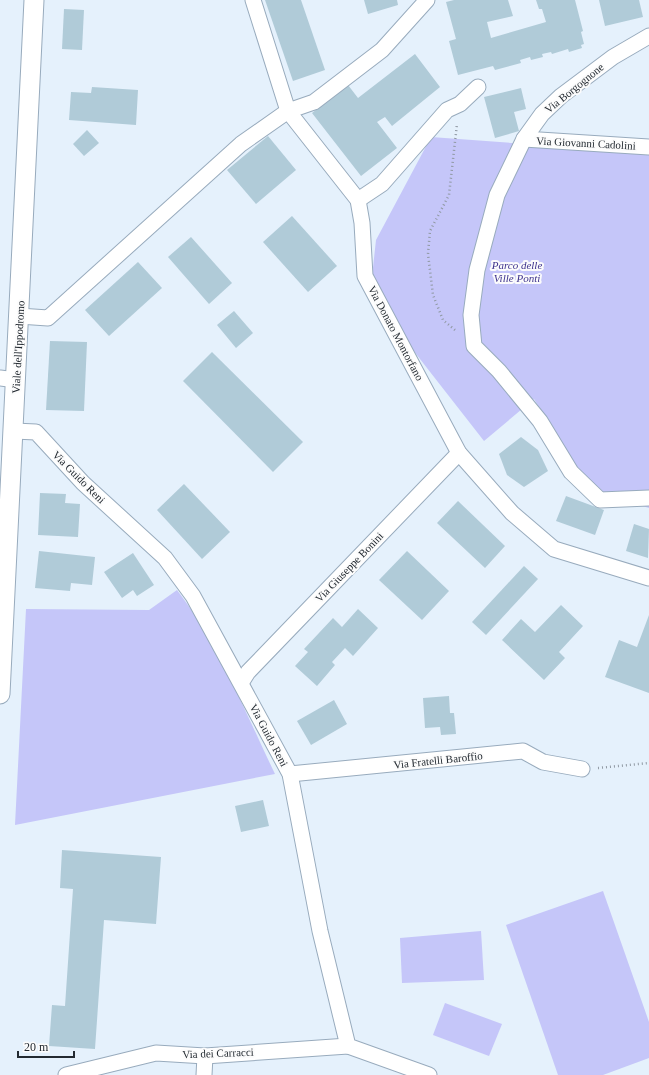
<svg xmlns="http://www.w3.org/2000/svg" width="649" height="1075" font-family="Georgia,serif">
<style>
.green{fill:#c5c6f9}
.building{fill:#b0cbd8}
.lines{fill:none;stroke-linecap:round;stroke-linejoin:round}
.minor-casing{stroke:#98abbd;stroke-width:17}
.tertiary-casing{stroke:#98abbd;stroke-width:21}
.path{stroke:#9099a3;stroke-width:2.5;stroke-dasharray:1 3;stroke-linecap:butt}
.minor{stroke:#fff;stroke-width:15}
.tertiary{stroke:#fff;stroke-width:19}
.labels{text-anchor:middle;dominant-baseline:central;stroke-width:4;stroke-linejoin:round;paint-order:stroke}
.street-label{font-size:11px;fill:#232a31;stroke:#fcfcfc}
.park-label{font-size:11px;font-style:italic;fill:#3e338d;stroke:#fcfcfc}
</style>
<rect width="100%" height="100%" fill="#e5f1fc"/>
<g class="green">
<path d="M431,137L649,153V508L589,490L534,399L484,441L370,295L376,240Z"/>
<path d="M177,590C218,643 246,714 275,774L15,825L26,609L149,610Z"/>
<path d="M603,891L649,1022V1058L603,1075H558L506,925Z"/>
<path d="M481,931L484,980L402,983L400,938Z"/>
<path d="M445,1003L502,1024L489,1056L433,1035Z"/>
</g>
<g class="building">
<path d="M265,0H301L325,70L293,81Z"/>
<path d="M364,0H397L398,5L368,14Z"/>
<path d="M454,0H508L513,16L487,22L491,38L546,22L542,9H539L536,0H575L583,31L581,32L584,44L581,45L582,48L569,52L568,49L552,54L551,52L542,54L543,57L531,60L530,57L520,60L521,63L495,70L493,66L458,75L449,41L456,39L446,2Z"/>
<path d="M599,0H639L643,17L605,26Z"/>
<path d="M64,9L84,10L82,50L62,49Z"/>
<path d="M415,54L440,87L392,126L385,117L377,122L397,148L361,176L312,113L348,85L358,98Z"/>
<path d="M92,87L138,90L136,125L69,120L71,92L91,93Z"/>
<path d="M521,88L526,109L514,112L519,131L495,138L484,97Z"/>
<path d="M87,130L99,143L84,156L73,144Z"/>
<path d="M268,136L296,170L256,204L227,170Z"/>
<path d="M292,216L337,266L308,292L263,242Z"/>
<path d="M191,237L232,283L209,304L168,257Z"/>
<path d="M138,262L162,288L109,336L85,310Z"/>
<path d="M234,311L253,333L236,348L217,325Z"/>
<path d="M50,341L87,342L84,411L46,410Z"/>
<path d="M212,352L303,442L273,472L183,381Z"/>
<path d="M521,437L538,450L548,471L524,487L507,475L499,454Z"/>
<path d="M184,484L230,532L202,559L157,510Z"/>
<path d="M40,493L66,494L65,503L80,504L78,537L38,535Z"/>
<path d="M566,496L604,510L595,535L556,521Z"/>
<path d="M458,501L505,546L485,568L437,523Z"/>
<path d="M634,524L649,529L648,558L626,551Z"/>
<path d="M39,551L95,557L92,585L71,583L70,591L35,588Z"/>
<path d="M407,551L449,591L422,620L379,580Z"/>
<path d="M133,553L154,585L137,596L133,590L122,598L104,572Z"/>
<path d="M524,566L538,579L486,635L472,622Z"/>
<path d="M561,605L583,626L559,652L565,658L544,680L502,640L521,619L535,632Z"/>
<path d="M358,609L378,628L353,656L345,648L332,662L335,665L317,686L295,666L308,652L304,649L333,618L342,627Z"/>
<path d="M649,615V693L605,677L619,640L637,647Z"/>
<path d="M449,696L450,713H454L456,734L441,735L440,727L425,728L423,698Z"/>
<path d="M334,700L347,724L311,745L297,721Z"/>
<path d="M263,800L269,826L241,832L235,806Z"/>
<path d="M62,850L161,857L156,924L104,920L95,1049L49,1046L52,1005L65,1006L73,889L60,888Z"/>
</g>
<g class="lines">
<defs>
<g id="minor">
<path d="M253,0L288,111L358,200L362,223L365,276L459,453L512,513L554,549L649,578"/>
<path d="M649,36L613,57L561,96L542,114L524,139L497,195L477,270L471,315L474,346L499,371L540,421L571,472L600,500L649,498"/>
<path d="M524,139L649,147"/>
<path d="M358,200L382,184L447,110L460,104L478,87"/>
<path d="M19,316L48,318L241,144L288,111L314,102L382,50L427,0"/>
<path d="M0,378L16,380"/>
<path d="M14,431L36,432L83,483L165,558L193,596L290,774L320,931L348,1046L429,1075"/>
<path d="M241,683L248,672L459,453"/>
<path d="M290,774L523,751L543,762L582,769"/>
<path d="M66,1075L156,1053L205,1056L348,1046"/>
<path d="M204,1075L205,1056"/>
</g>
<path id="tertiary" d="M0,694L34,0"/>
</defs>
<use href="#minor" class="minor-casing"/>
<use href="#tertiary" class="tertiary-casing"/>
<g class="path">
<path d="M455,330L443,320L433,295L428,254L430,231L449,195L457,124"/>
<path d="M598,768L649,763"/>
</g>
<use href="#minor" class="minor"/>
<use href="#tertiary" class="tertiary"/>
</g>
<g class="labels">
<g class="street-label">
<text transform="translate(574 88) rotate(-39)">Via Borgognone</text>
<text transform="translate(586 143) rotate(3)">Via Giovanni Cadolini</text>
<text transform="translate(396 333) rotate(62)">Via Donato Montorfano</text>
<text transform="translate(18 347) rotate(-87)">Viale dell'Ippodromo</text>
<text transform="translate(79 477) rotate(45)">Via Guido Reni</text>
<text transform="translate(349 567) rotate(-46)">Via Giuseppe Bonini</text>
<text transform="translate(269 735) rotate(62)">Via Guido Reni</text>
<text transform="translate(438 760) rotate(-6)">Via Fratelli Baroffio</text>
<text transform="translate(218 1053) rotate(-2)">Via dei Carracci</text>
</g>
<g class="park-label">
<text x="517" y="265">Parco delle<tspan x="517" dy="13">Ville Ponti</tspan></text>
</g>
</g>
<path d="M18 1051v6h56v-6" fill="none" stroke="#232a31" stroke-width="2"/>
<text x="24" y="1051" font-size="12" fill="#232a31" stroke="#fcfcfc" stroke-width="3" paint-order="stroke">20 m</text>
</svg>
